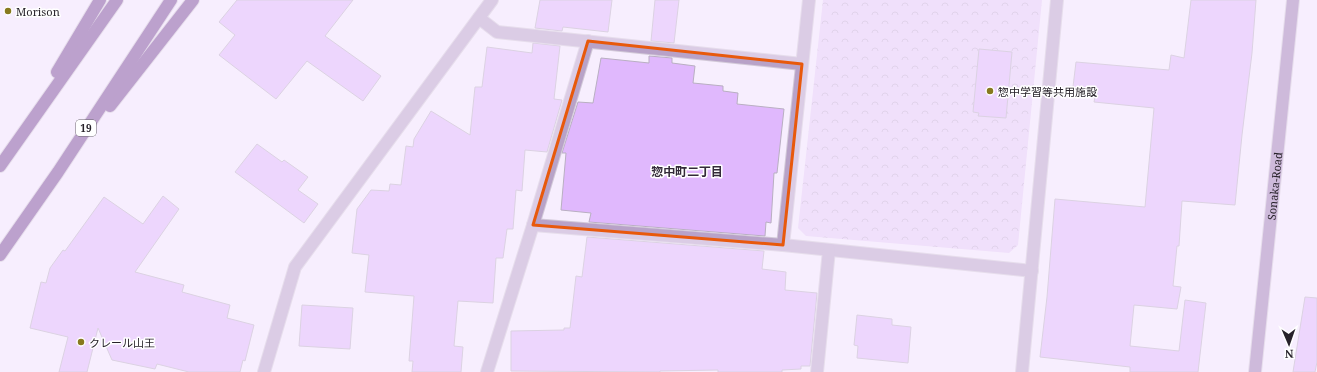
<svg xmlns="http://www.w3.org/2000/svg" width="1317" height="372" font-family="'Noto Serif','Noto Sans JP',serif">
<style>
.park{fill:url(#park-crowns)}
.building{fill:#e0b8fd;stroke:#b9afc2}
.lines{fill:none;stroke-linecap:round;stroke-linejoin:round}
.street-casing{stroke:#d2c9d8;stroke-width:14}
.secondary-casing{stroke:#d2c9d8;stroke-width:14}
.highway-casing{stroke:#d2c9d8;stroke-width:14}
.street{stroke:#b8a2c8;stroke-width:12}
.secondary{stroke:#9b7bb2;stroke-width:12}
.highway{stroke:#744492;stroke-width:12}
.marked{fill:none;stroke:#e8590c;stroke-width:3;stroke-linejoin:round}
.poi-dot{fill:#87791e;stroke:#fff;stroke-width:1.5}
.labels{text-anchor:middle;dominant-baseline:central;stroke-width:3;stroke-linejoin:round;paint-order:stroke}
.shield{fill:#fff;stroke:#68646a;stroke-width:1}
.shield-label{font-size:10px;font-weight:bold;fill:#27222a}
.poi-label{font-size:11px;fill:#27222a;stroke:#fff;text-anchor:start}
.street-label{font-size:11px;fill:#27222a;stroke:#fff}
.neighbourhood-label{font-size:12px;font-weight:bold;fill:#332a39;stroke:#fff}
</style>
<defs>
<pattern id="park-crowns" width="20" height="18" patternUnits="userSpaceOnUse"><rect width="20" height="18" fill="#e6cef8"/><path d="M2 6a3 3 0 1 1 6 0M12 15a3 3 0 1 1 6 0" fill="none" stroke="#c5b1d5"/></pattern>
</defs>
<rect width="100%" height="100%" fill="#f7eefe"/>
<path class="park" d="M823,0H1042L1018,245L1009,253L806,236L798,228Z"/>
<g class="building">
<path d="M237,0H353L325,36L381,76L363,101L307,61L276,99L219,55L235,35L219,22Z"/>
<path d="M540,0H612L608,32L563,27L562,31L535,28Z"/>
<path d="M655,0H679L674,43L651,41Z"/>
<path d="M1191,0H1256L1252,53L1242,135L1235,205L1182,201L1179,246H1177L1173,286L1181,287L1177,309L1134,305L1130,346L1179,351L1185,300L1206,303L1198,372H1130V367L1040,357L1047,297L1055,199L1145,207L1154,108L1094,102L1095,97L1072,95L1076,62L1169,70L1171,55L1184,58Z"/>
<path d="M533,43L560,46L554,99L562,100L547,152L525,150L522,191L516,190L513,229H507L503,258H496L493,303L458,301L454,346L463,347L461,372H412L413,361H409L414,296L365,292L369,255L352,253L357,209L371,190L389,191L390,184L401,185L406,146L413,147L414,139L431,111L470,135L475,87H482L487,47L532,53Z"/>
<path d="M979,49L1012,52L1006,118L978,116L979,113L973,112Z"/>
<path d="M649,56L672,58V63L695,66L693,83L723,86V91L738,93L737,104L784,109L777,173H774L771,223L766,222L765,236L589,222L591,213L561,210L566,153H562L578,102L593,103L601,58L649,63Z"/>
<path d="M257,144L282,162L284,160L308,177L298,190L318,204L304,223L235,172Z"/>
<path d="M163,196L179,209L135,272L184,285L182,292L230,305L227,318L254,325L245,361L243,360L240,372H189L157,364L155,369L112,360L98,328L87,372H59L68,337L30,328L41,282L46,283L50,268L63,250L65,251L104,197L143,224Z"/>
<path d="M587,237L764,251L762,269L786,272L785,290L817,293L810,366H801V369L782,370V372H718V370L660,371V372L511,371V331L564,330V328H570L576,276L582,277Z"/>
<path d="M1305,297L1317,298V362L1315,372H1293Z"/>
<path d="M302,305L353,308L350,349L299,346Z"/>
<path d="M857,315L892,319V325L911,327L908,363L857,358L858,346L854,345Z"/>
</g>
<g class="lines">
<defs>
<g id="street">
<path d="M479,18L497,32L802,64"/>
<path d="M533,225L783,245L1032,271"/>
<path d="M783,245L809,0"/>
<path d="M264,372L295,267L492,0"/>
<path d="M487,372L533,225L588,41"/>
<path d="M817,372L829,250"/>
<path d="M1022,372L1057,0"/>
</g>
<g id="secondary">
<path id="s1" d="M1255,372L1293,0"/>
</g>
<g id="highway">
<path d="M57,72L100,0"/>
<path d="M110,106L193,0"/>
<path d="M0,166L117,0"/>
<path d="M0,255L58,172L171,0"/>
</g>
</defs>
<use href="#street" class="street-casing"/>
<use href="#secondary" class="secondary-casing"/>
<use href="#highway" class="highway-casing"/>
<use href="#street" class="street"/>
<use href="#secondary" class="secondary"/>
<use href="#highway" class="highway"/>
</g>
<path d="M0 0H1317V372H0ZM588,41L802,64L783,245L533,225Z" fill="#f7eefe" fill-opacity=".55" fill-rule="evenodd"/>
<path class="marked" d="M588,41L802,64L783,245L533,225Z"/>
<g class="poi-dot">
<circle cx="8" cy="11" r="4"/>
<circle cx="990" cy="91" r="4"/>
<circle cx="81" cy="342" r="4"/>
</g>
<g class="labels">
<rect class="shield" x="76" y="120" width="20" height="16" rx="3"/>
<g class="shield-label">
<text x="86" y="128">19</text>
</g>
<g class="poi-label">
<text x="16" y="11">Morison</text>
<text x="998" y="91">惣中学習等共用施設</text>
<text x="89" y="342">クレール山王</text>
</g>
<g class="street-label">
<text stroke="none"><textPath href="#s1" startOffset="187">Sonaka-Road</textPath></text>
</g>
<g class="neighbourhood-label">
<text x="687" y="171">惣中町二丁目</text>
</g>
</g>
<g transform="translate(1289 344) rotate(178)" stroke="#ffffff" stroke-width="3" paint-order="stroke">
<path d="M0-3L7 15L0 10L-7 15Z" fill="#27222a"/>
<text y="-6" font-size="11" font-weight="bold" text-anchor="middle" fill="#27222a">N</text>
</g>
</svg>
